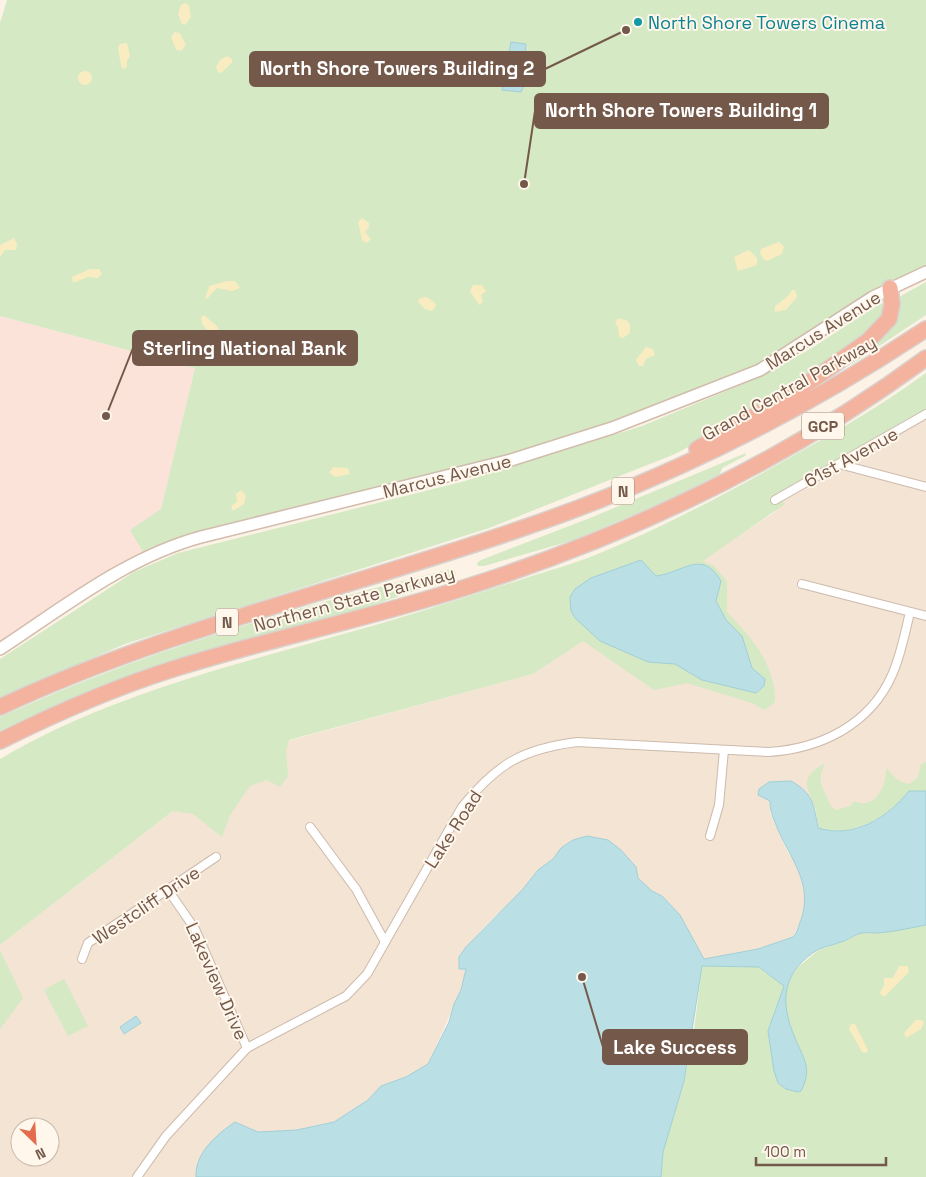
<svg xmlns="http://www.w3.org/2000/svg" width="926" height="1177" font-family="'Space Grotesk',sans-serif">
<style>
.residential{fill:#f3e4d4;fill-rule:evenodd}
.commercial{fill:#fce3da}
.green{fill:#d4e9c4}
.sand{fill:#faecc1}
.water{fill:#bae0e5;stroke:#a1cfd7}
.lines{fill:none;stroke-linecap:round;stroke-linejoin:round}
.street-casing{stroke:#cdbaac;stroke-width:10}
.secondary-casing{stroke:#d2bcac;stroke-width:14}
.highway-casing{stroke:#d8d1cd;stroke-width:18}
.street{stroke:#fff;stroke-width:8}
.secondary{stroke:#fff;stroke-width:11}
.highway{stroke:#f4b39e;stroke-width:15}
.culture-dot{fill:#0f9aa8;stroke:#fff7ec;stroke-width:2}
.labels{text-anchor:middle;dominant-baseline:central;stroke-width:4;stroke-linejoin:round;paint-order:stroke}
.shield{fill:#fff7ec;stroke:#9e887b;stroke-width:1}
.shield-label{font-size:16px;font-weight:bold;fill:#74594b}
.culture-label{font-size:18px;fill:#0d838f;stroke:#fff7ec;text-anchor:start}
.street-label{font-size:18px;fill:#74594b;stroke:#fff7ec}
.leader{fill:none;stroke:#74594b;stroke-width:2}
.callout-dot{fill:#74594b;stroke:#fff7ec;stroke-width:2}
.callout{fill:#74594b;stroke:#74594b;stroke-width:2}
.callout-label{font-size:19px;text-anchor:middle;font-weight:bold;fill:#fff}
</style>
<rect width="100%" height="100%" fill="#fcf3e6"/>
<path class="residential" d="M926,414V774L883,816L770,801V813L788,853L798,866L806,899L804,913L793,937L758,949L704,959L662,896L652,891L638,878L636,867L561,848L553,859L538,870L523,889L482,929L459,957V969L466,968L461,990L428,1064L406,1077L381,1086L368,1100L334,1122L297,1130L258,1132L248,1127L196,1170V1177H0V1015L22,998L0,950V945L251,751L533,674L775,512V500ZM20,1127H50V1157H20Z"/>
<path class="commercial" d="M0,316L195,368L161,510L146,557L0,649Z"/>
<g class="green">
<path d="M7,0H926V272L784,356L633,420L146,557L130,530L161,509L195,368L0,316V23Z"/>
<path d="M926,282V315L852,364L849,360L887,332L897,320L899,297Z"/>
<path d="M881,303L887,305L883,322L751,414L675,454L489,528L125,644L0,698V659L134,572L178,553L465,481L642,426L755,379L812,348Z"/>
<path d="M926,373V410L778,496L785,504L703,561L714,566L727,581V612C751,637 776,665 775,702L765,710L752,703L687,683L654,690L583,641L533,674L289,740L286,751L288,776L280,787L267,780L250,786L230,815L222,837L193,814L173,811L0,945V759C118,689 256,660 386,622C433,608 479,593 526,578C548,571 572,564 593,556C657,530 716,499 775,466C827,437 878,408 926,373Z"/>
<path d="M746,453L745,456L722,468L720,474L671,499L574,540L484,566H478L477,563L481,560L590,518Z"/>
<path d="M450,569H454L456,574L450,579L361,609L181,658L70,699L0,731V717C144,651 296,607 450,569Z"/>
<path d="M926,762V791H909C886,818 854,838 818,828C817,821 817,812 814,805C805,783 801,777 825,763C818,779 820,783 827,797C829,803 831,807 836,810L850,806L854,801C875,811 887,785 886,768C893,776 899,783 910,784L918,777L921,764Z"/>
<path d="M926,925V1177H661L663,1152L684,1081L694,1031L702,966L759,967L766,973L788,980L798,967L820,949L840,943L861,933H878Z"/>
<path d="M0,950L23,998L0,1029Z"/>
<path d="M64,979L88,1026L68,1036L44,990Z"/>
</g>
<g class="sand">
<path d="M185,3L189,5L191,17L185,25L182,24L178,14L181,5Z"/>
<path d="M175,32L180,33L186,45L181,51L176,50L171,37Z"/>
<path d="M127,43L130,56L127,61V67L124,69L121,66L118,48L120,44Z"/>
<path d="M227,56L232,59V63L221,73L218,72L216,67L220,60Z"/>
<circle cx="85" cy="78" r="7"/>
<path d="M362,218L369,223V227L365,232L371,239L367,243L362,240L358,222Z"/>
<path d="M14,238L17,244L16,250H5L0,257V245Z"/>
<path d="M779,242L784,247L782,254L767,261L764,260L760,253L761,249Z"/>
<path d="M749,250L757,258V265L738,271L734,257Z"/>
<path d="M90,269H99L102,274L98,278L88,277L73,283L72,277Z"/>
<path d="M227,281H235L240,288L232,291L217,288L208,298L205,299L209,286Z"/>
<path d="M473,285H482L486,291L481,295L483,302L479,305L470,291Z"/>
<path d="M792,290H795L797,297L786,310L775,312V306L787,297Z"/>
<path d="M427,297L435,303L436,306L432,311L425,309L418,302L420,298Z"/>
<path d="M204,315L218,327V332H209L202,324L201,318Z"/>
<path d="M618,318L628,321L630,325V333L623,338L619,337L618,327L615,323Z"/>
<path d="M646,347L653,349L655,355L646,359L643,366H639L636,360Z"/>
<path d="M333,467L348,468L350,474L336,477L329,473Z"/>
<path d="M241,490L246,495L244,504L233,511L231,506L237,502L236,494Z"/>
<path d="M899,966H908L909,972L885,996H882L880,992L884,986V978H893Z"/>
<path d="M916,1020H922L924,1023L921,1029L906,1038L904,1033Z"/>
<path d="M851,1024H855L868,1050L866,1053L862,1052L849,1029Z"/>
</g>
<g class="water">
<path d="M511,42L526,44L523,79L526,82L521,92L502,90Z"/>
<path d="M641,560L656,576C683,573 702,548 721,581L716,601L726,620L742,636L752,668L765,679L764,686L756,693L702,680L675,664L648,662L600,641L575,618L571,611L570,597L575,589L591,578Z"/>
<path d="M791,781C813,793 814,805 818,828C854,839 887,818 909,791H926V925C910,928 893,932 877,933C872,933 867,932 862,933C855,934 848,940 841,942C834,945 826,946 819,949C782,971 779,1001 795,1038C803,1058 813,1068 801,1091L798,1092L786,1089L778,1083L774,1071L768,1031L784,986L759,967L702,966L684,1081L663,1152L661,1177H196C195,1153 216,1135 235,1122L258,1132L297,1130L334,1122L368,1100L381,1086L406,1077L428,1064L449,1022L454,1004L461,990L466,969H459V957L466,947L523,889L538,870L553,859L561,848L573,840L587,836L608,840L621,850L636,867L638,878L652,891L662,896L680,915L704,959L758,949L793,937C798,932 798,926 801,920C813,884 792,861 778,830C774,819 770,813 770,801L758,795L759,789L769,782Z"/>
<path d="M136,1016L141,1023L124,1034L120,1027Z"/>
</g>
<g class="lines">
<defs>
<g id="street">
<path d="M839,464L926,487"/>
<path d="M775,500L926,414"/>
<path d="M802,584L926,616"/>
<path d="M310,827L356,889L385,942"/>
<path d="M710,836L719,805L724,750"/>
<path d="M168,890L195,929L247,1048"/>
<path d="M82,959L88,943L216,857"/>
<path d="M137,1177L166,1136L247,1048L346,996L367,974L462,807C497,764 522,749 577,742L768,752C820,749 870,725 892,675C901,655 905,633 910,612"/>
</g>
<path id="secondary" d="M0,649C64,607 127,557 201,537L511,460L612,428L760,370L873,297L926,272"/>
<g id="highway">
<path d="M697,449L791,395L868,341L889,319L892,304L890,288"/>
<path d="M0,707C166,629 347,589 520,529C666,480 798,414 926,329"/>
<path d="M0,741C56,713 113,688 173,669C271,638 372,618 470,586C632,534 789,459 926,358"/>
</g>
</defs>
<use href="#street" class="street-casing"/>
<use href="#secondary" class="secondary-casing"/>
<use href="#highway" class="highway-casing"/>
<use href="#street" class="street"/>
<use href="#secondary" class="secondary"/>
<use href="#highway" class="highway"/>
</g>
<circle class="culture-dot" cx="638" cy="22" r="5"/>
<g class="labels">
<g class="shield">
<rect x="802" y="412.5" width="42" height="27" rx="4"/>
<rect x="612" y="477.5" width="22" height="27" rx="4"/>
<rect x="216" y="608.5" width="22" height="27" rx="4"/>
</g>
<g class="shield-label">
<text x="823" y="426">GCP</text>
<text x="623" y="491">N</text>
<text x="227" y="622">N</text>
</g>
<g class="culture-label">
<text x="648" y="22">North Shore Towers Cinema</text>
</g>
<g class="street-label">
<text transform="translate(823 330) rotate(-32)">Marcus Avenue</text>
<text transform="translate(789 388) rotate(-29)">Grand Central Parkway</text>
<text transform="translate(851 457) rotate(-29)">61st Avenue</text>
<text transform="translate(447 476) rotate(-14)">Marcus Avenue</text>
<text transform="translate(354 599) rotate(-15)">Northern State Parkway</text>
<text transform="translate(453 829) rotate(-57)">Lake Road</text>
<text transform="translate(146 905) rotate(-34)">Westcliff Drive</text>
<text transform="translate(217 981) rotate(66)">Lakeview Drive</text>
</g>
</g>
<path class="leader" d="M626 30L545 69M524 184L535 111M106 416L133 348M582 977L603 1047"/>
<g class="callout-dot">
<circle cx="626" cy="30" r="5"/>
<circle cx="524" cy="184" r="5"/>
<circle cx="106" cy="416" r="5"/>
<circle cx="582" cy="977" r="5"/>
</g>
<g class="callout">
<rect x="250" y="52" width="295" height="34" rx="5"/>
<rect x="535" y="94" width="293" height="34" rx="5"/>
<rect x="133" y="331" width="224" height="34" rx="5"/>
<rect x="603" y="1030" width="144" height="34" rx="5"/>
</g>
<g class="callout-label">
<text x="397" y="75">North Shore Towers Building 2</text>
<text x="681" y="117">North Shore Towers Building 1</text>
<text x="245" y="355">Sterling National Bank</text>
<text x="675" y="1054">Lake Success</text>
</g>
<g transform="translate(35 1142) rotate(155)"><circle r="24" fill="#fff7ec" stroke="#c7b8ac"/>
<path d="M0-4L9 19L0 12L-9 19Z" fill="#e36c4e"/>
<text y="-8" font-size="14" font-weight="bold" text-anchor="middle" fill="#74594b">N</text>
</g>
<path d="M756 1157v8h130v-8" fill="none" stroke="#74594b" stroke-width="2.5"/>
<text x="764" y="1157" font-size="15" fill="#74594b" stroke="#fff7ec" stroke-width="4" paint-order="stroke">100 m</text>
</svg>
